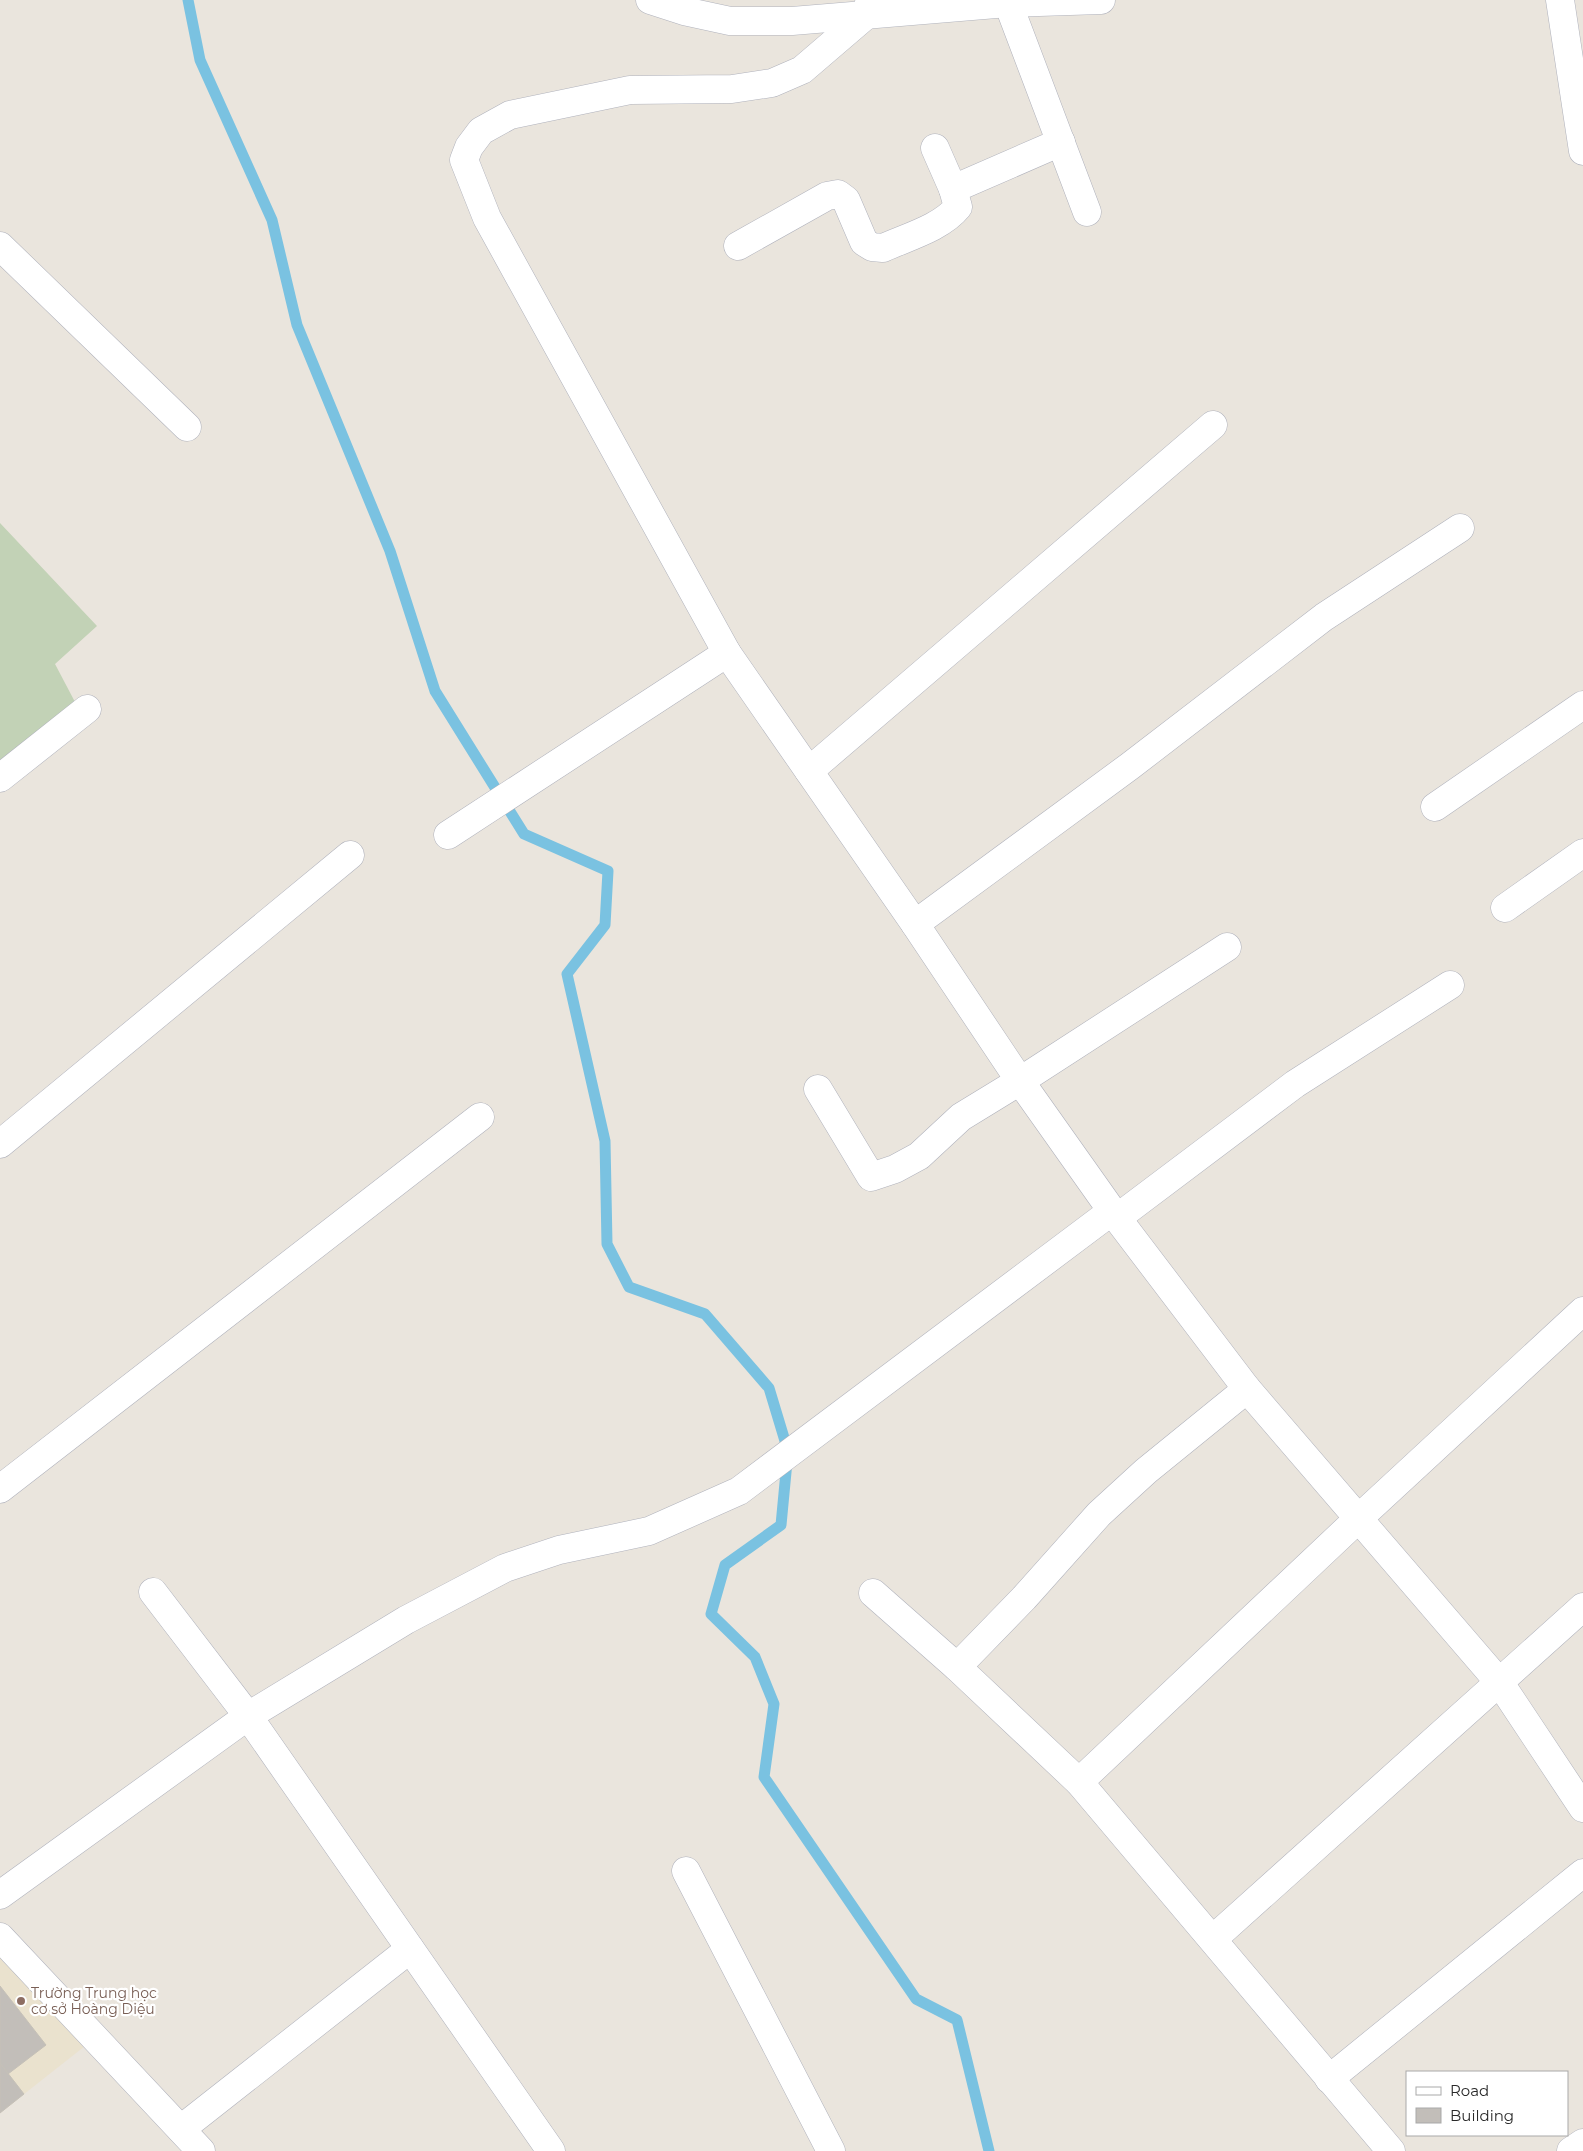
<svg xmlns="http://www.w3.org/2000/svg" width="1583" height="2151" font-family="Montserrat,sans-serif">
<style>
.education{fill:#eae2ce}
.cemetery{fill:#c2d2b6}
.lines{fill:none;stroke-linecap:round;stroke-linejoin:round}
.stream{stroke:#7ac2e1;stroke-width:11}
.building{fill:#c2beb9;stroke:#c5c0b7}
.minor-casing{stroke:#b0b2bc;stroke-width:29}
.minor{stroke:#fff;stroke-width:28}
.education-dot{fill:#8d6e63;stroke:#fff;stroke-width:2}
.labels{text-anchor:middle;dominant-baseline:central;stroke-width:4.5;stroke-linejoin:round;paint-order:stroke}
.education-label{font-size:14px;fill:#785e54;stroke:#fff;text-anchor:start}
</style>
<rect width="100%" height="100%" fill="#eae5dd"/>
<path class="education" d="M0,1956L85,2046L0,2113Z"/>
<path class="cemetery" d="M0,523L97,626L55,664L75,702L0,760Z"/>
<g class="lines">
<path class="stream" d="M188,0L200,60L272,220L297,325L390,551L435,691L524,834L608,871L605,925L567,974L605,1141L607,1244L629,1287L705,1314L769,1388L788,1451L781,1525L725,1565L711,1614L755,1657L774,1704L764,1777L916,1999L957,2020L989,2151"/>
</g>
<g class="building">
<path d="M0,1986L46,2045L8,2074L0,2063Z"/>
<path d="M0,2063L24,2094L0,2113Z"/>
</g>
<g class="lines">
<defs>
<g id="minor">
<path d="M650,0L684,11L730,21H792L1008,3L1101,0"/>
<path d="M870,0L865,16L802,70L772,83L732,89L630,90L510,115L481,131L469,147L464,160L487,218L727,653L915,924L1020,1081L1117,1218L1247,1389L1500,1683L1583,1808"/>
<path d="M1560,0L1583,151"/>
<path d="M1008,3L1087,212"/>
<path d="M935,148L953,189"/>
<path d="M0,246L187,427"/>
<path d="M738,246L827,196L838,194L846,200L864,242L872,247L883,248C907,237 941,228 958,207L953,189L1061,142"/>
<path d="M809,771L1213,425"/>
<path d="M0,778L87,709"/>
<path d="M1435,807L1583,705"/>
<path d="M448,835L727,653"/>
<path d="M1505,908L1583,853"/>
<path d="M915,924L1130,766L1324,617L1460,528"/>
<path d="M818,1089L871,1177L895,1169L919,1156L961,1117L1020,1081L1227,947"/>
<path d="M0,1144L350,855"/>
<path d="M1117,1218L1295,1084L1450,985"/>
<path d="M0,1489L480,1117"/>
<path d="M153,1592L248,1716L551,2151"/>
<path d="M873,1593L957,1667L1079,1782L1391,2151"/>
<path d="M957,1667L1024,1598L1099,1514L1146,1471L1247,1389"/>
<path d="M1079,1782L1359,1518L1583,1311"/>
<path d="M686,1871L831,2151"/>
<path d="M0,1895L248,1716L406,1620L505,1568L559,1550L649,1531L739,1491L1112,1211"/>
<path d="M0,1937L201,2151"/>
<path d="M1213,1939L1583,1607"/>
<path d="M1329,2079L1583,1873"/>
<path d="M181,2129L410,1949"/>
<path d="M1571,2151L1583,2143"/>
</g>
</defs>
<use href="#minor" class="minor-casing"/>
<use href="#minor" class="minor"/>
</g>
<circle class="education-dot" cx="21" cy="2001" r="5"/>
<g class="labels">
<g class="education-label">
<text x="31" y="1993">Trường Trung học<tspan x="31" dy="16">cơ sở Hoàng Diệu</tspan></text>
</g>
</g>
<rect x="1406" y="2071" width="162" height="65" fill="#ffffff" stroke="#a9a9a9"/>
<rect x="1416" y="2087" width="25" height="8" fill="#ffffff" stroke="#a9a9a9"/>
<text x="1450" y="2096" font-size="15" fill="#292929">Road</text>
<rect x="1416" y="2108" width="25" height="15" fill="#c2beb9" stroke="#a9a9a9"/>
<text x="1450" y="2121" font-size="15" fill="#292929">Building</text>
</svg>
